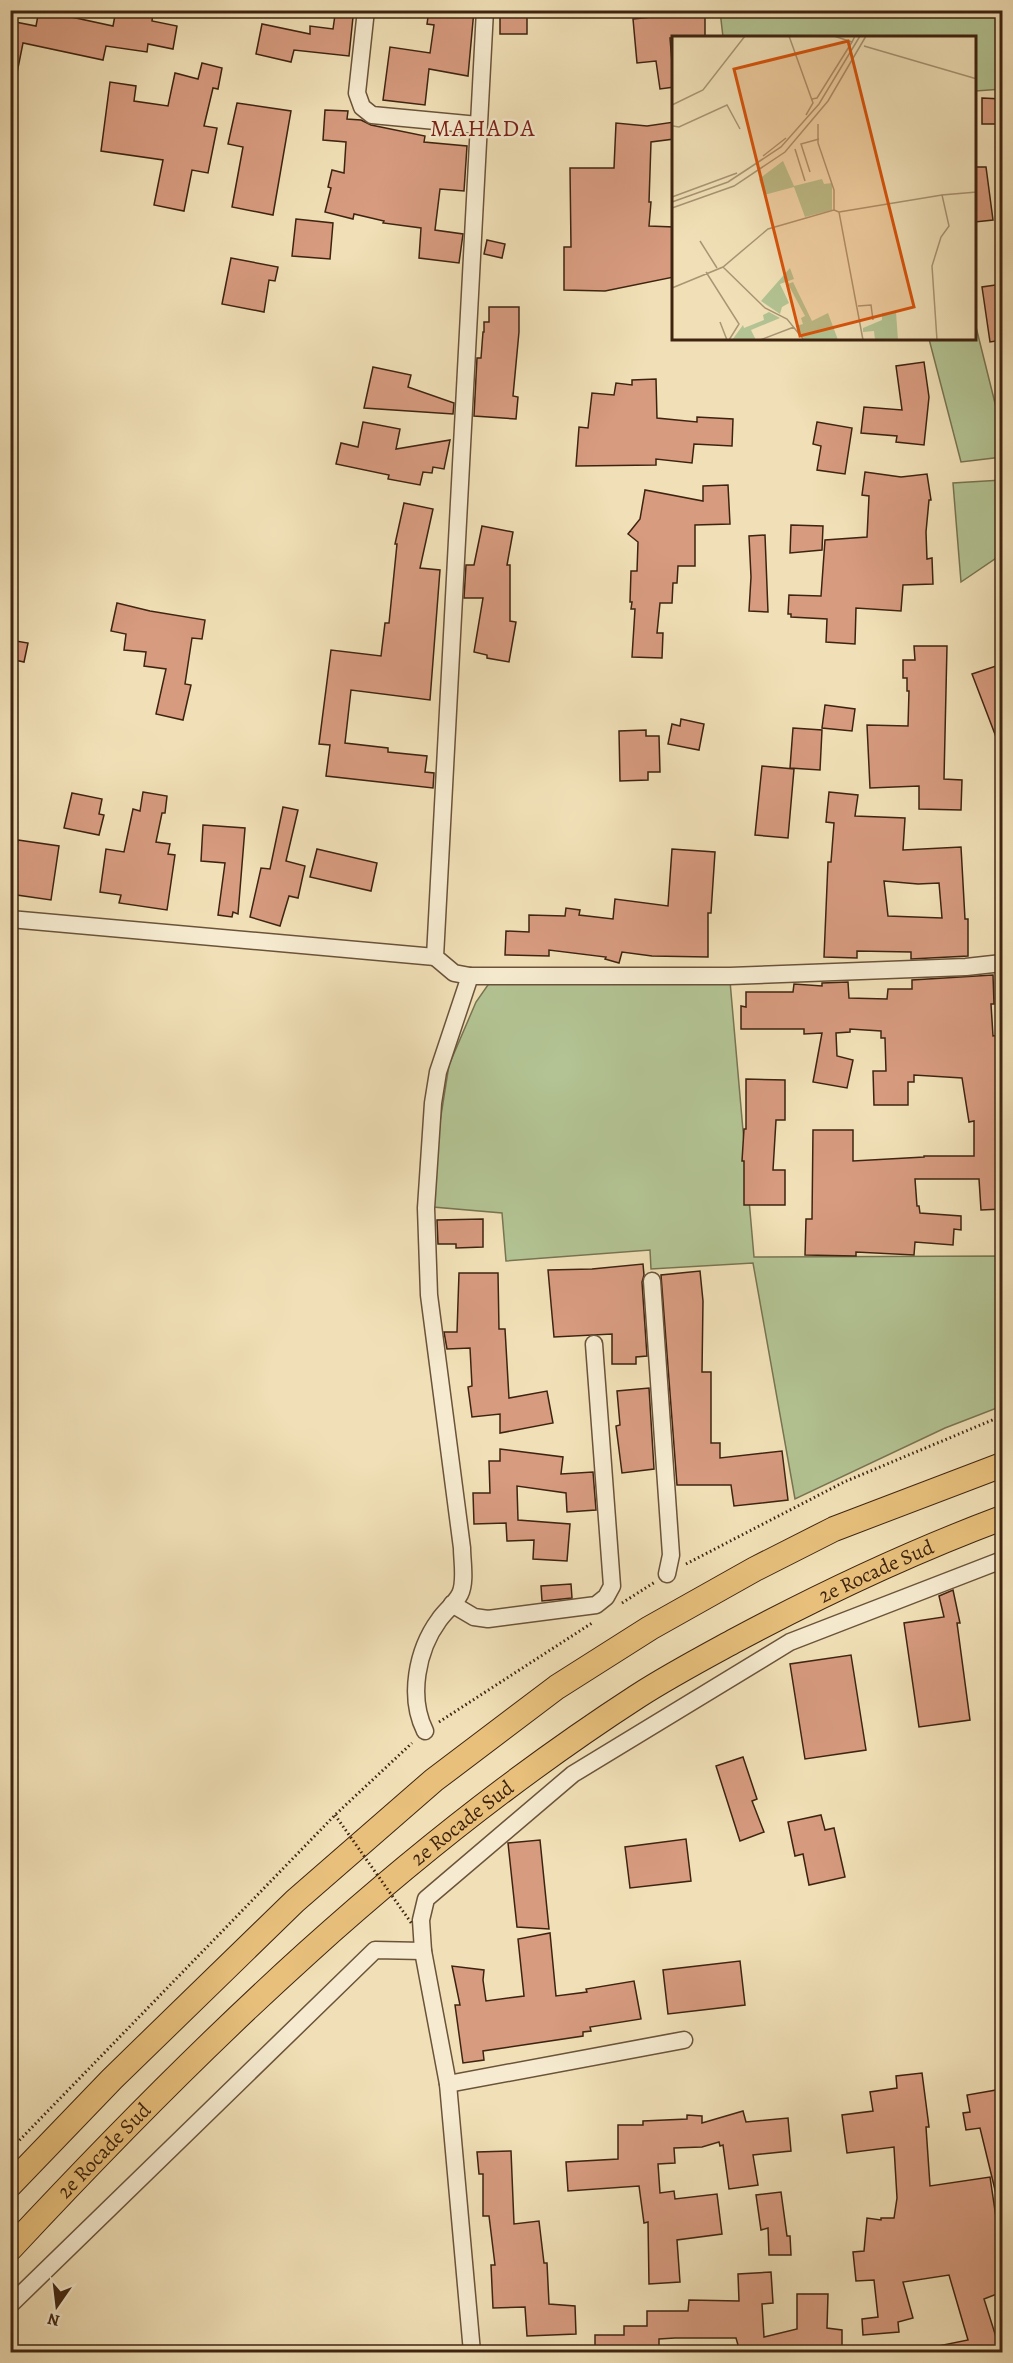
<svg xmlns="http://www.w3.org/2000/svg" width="1013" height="2363" font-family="Alegreya,serif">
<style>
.green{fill:#b3c393;stroke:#787452;stroke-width:1.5}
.building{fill:#d79b7f;stroke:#3e2410;stroke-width:1.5;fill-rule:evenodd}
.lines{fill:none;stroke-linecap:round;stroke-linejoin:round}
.minor-casing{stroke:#6b533a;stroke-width:19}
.highway-casing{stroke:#3e2410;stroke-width:26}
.path{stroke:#3e2410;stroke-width:3;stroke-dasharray:1.5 3;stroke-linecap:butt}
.minor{stroke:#f6ebd0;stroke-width:16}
.highway{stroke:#e8c07c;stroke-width:24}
.path-bridge{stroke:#3e2410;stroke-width:3;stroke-dasharray:1.5 3;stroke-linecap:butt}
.labels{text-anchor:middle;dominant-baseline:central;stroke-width:4.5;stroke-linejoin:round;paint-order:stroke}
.street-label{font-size:21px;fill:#3e2410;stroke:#f6ebd0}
.quarter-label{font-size:24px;letter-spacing:1.5px;fill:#7a1f14;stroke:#f6ebd0}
.inset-road{fill:none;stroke:#a99574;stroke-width:1.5}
.view{fill:#d7540c;fill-opacity:0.15;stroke:#d7540c;stroke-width:3}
.inset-edge{fill:none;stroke:#3e2410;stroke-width:3}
</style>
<rect width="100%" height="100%" fill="#f1e0b7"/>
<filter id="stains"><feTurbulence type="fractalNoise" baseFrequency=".00333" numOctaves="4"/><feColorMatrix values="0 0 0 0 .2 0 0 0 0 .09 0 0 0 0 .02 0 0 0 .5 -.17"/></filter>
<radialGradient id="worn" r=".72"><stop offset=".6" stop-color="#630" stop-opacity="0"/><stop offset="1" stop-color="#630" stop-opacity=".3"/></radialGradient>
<g class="green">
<path d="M720,11H998L1002,25V89L976,91V38L723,37Z"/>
<path d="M976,327L1002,431V457L961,462L929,339H976Z"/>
<path d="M1002,480V554L961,582L953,483Z"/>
<path d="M730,981L754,1257L1002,1256V1406L945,1428L795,1499L753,1263L651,1269L650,1250L506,1261L502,1213L433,1207L440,1122L449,1065L476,1002L490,982Z"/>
</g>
<g class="building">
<path d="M39,10L113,26L116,10L153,12L152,21L177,26L173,49L148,44L147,52L106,46L103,60L23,43L17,73L10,72V21L36,26Z"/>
<path d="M429,10H474L468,76L429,69L425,105L383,100L390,47L430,53L434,25L427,24Z"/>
<rect x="500" y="10" width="27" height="24"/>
<path d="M335,15L353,17L349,56L294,50L291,62L256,54L262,24L310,34V26L333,29Z"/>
<path d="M671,15H705V38H670L674,87L660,89L656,61L637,63L633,19Z"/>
<path d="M202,63L222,68L218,89L213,88L204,126L217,128L208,173L192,170L184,211L154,205L163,160L101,151L110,82L136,86L134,101L168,106L175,73L198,79Z"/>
<path d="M982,98L1002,99V124H982Z"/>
<path d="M237,103L291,111L273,215L232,207L243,147L228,144Z"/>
<path d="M325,110L348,111L347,119L361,120L371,125L425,136L424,142L467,146L464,191L440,189L435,230L463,234L459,263L419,258L421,228L383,223L384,221L354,214L353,219L325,212L331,188L328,187L332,170L344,173L346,142L323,140Z"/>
<path d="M674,122V139L651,142L649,202H651L649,226L674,227V277L605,291L564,290V247H571L570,168H614L616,123L647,126Z"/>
<path d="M975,167H986L993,220L975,222Z"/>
<path d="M296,219L333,223L330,259L292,256Z"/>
<path d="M487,240L505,244L502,258L484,254Z"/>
<path d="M231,258L278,267L275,281L269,280L264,312L222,304Z"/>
<path d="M1002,284V340L990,342L982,287Z"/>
<path d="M489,307H519V332L513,396L518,397L516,419L474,416L477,358H481L483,332H484V322H489Z"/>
<path d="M924,362L929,397L924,445L896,442L897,436L861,433L864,407L902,410L896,366Z"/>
<path d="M373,367L411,375L408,387L454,403L453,414L364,408Z"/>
<path d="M656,379L657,418L697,422V417L733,419L732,446L694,444L692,463L656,459V465L576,466L579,427L588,428L592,393L614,395L616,383L632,385V380Z"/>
<path d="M363,422L400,429L396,449L450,440L444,469L433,467L432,473L423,472L420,485L388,479L389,475L336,464L341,443L358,447Z"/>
<path d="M817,422L852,428L845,474L817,470L821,446L813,444Z"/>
<path d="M865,472L901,477L927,474L931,500H929L926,532L927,559L932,558L933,584L903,585L901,611L856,608L855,644L826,642L827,619L791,617V614H788L789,595L821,596L825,540L867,537L869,496L862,495Z"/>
<path d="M728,485L730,524L695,525V566H678L677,583H673L672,603H660L657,633H663L662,658L632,657L635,609H631L632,602H630L631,571H637L638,542L628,534L640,519L645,490L703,501V486Z"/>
<path d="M404,503L433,509L420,568L440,570L430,700L351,690L345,743L388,748V752L427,756L425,772L434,773L433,788L326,776L330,745L319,744L331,650L381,656L385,623H389L397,544H395Z"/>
<path d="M791,525L823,526L822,550L790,553Z"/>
<path d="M482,526L513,532L507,565H510V621L516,622L509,662L487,658V655L474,652L483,598H464L466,565H474Z"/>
<path d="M765,535L768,612L749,611L751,577L749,536Z"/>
<path d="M117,603L150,611L205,620L202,639L192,638L185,684L191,685L183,720L156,714L166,669L144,666L146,652L124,650L126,634L111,631Z"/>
<path d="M10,640L28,643L24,662L10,659Z"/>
<path d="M914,646H947L944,779L962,780L961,810L919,809V786L870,788L867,725L908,726L909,691H907V678H903V660H915Z"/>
<path d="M1002,664V750H1001L972,674Z"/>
<path d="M825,705L855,709L852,731L822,728Z"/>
<path d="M681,719L704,724L699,750L668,744L672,724L680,726Z"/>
<path d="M793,728L822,730L820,770L790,768Z"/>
<path d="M646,730V736H659L660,772H648V780L620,781L619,731Z"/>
<path d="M762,766L794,769L788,838L755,835Z"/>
<path d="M143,792L167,796L165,813H162L156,842L170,844L168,854L175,855L167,910L119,903L121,895L100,892L106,849L124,852L133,809L140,811Z"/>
<path d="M829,792L858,795L855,816L905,818L903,850L961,847L965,919H968V956L911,959V952L857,951V958L824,957L828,862H831L834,823L826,822ZM884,881L918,884L939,883L942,918L888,916Z"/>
<path d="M72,793L102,799L99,814L104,815L99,835L64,828Z"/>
<path d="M283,807L298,810L286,861L305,866L298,898L289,896L280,926L250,917L261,868L270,869Z"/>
<path d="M203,825L245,828L238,914L233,912L232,917L218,915L225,863L201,861Z"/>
<path d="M18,840L59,846L51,900L10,894V845L17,846Z"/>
<path d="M317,849L377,863L371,891L310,877Z"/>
<path d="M672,849L715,852L711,913H708V957L652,956L622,952L619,963L605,959L606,957L549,950V956L505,955L506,931L529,932V915L565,916L566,908L580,910L579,915L613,919L615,899L668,906Z"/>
<path d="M993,975L994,1004H991L993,1036L1002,1035V1209L981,1210L979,1179H915L917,1206H919L920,1213L961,1216V1230L954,1229L953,1245L915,1242L914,1255L856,1252V1256L805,1255L806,1219H812L813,1130H853V1161L924,1157V1156H974V1121L969,1122L962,1078L914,1075V1082H908V1105H874L873,1071H886L885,1038H881V1031L850,1029V1032L836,1033L837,1056L853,1060L847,1088L813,1082L822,1033L804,1034V1029H741V1006L746,1007V992H793L794,984L822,986V983L848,982L849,998L887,999L888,989H912V980Z"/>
<path d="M746,1079L785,1080V1120H776L773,1170H785V1205H744V1161H742L744,1129H746Z"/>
<path d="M483,1219V1247L456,1248V1244H438L437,1220Z"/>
<path d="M643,1264L644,1275L642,1282L647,1356L636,1357V1364H612V1334L554,1337L548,1270L592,1269Z"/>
<path d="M700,1271L703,1301L702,1372H711V1443H720V1458L782,1451L788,1500L734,1506L731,1485H677L661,1275Z"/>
<path d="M459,1273H498L499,1329H505L509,1398L547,1391L553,1423L500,1433V1414L472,1417L468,1387L472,1386L470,1348L447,1349L444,1332H457Z"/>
<path d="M649,1388L654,1469L622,1473L616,1426L620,1425L617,1391Z"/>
<path d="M500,1449L563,1457L561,1474L593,1472L596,1510L567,1512L566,1493L517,1486L518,1520L570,1524L567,1561L533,1559L534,1540L507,1541L506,1523L474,1524L473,1493H490L489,1461H500Z"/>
<path d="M571,1584L572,1598L542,1601L541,1586Z"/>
<path d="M953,1590L960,1623H957L970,1720L919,1727L904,1623L944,1617L939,1596Z"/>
<path d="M851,1655L866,1750L805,1759L790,1664Z"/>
<path d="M743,1757L757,1799L752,1801L764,1832L740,1841L716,1766Z"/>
<path d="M821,1815L825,1830L834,1828L845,1877L809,1885L803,1854L795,1856L788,1822Z"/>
<path d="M686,1839L691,1881L630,1888L625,1847Z"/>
<path d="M540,1840L549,1929L517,1927L508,1843Z"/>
<path d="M550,1933L556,1996L587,1992L586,1989L634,1981L641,2019L590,2027L591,2031L583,2032V2036L483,2051L484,2060L463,2063L455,2005H460L452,1966L484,1970L483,1980L486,2001L524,1996L518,1939Z"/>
<path d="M740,1961L745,2005L668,2014L663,1970Z"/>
<path d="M922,2073L929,2127H926L930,2186L990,2177L997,2224L1002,2223V2292L984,2299L996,2337L1002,2334V2352H938V2346L968,2340L949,2275L903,2282L913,2318L898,2322L899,2332L863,2335L862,2319L878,2317L874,2280L856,2281L853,2252L864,2251L867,2218L881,2220V2218H894L897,2198L894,2147L847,2153L842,2115L873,2111L870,2092L897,2088L896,2076Z"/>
<path d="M1002,2089V2197L997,2198L980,2128L966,2130L963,2113L970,2112L967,2095Z"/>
<path d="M743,2111L746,2122L788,2118L791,2151L753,2155L758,2185L729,2189L723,2145L720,2146L719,2142L702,2147L674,2148L675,2163L658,2164L660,2193L674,2191L675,2199L717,2194L722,2234L677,2240L680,2282L649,2284L648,2222L644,2223L639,2186L568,2191L566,2162L618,2159V2125H643V2121L687,2119V2115L702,2116V2123Z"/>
<path d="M511,2151L514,2224L539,2221L544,2263H547L549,2304L575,2306L576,2334L527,2336L525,2307L493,2308L491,2265H495L489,2216H483V2174H479L477,2152Z"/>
<path d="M781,2192L787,2236H790L791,2255H769L768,2228L761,2230L756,2195Z"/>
<path d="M771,2272L773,2303L762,2304L764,2337L797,2329V2294H828L827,2328L842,2330V2352H740L736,2338H675L659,2339V2352H595V2335H624V2326H647V2311H688L689,2300L739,2301L738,2274Z"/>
</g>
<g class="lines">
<defs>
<g id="minor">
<path d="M366,10L357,93L362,107L372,115L478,125"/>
<path d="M10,919L435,957"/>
<path d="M470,976L454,973L435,957L485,10"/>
<path d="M652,1281L671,1555L667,1574"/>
<path d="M452,1604L474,1617L488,1619L596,1605L606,1597L612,1586L594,1344"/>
<path d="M425,1731C408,1697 417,1650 439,1620C445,1611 455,1604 460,1594C466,1582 462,1561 462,1548L429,1295L426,1208L433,1103L438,1072L470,976H730L966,967L1002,963"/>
<path d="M448,2084L684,2040"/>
<path d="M10,2305L375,1950L423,1951"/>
<path d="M472,2352L448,2084L423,1951L421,1920L426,1899L573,1774L790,1642L1002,1560"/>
</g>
<g id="highway">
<path d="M10,2185L112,2079L295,1901L434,1780L557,1687L650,1628L755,1569L834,1529L1002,1465"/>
<path id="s1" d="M10,2249C200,2045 403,1848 638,1696C669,1676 703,1658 736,1640C822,1594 911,1552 1002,1518"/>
</g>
</defs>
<use href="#minor" class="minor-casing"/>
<use href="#highway" class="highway-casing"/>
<g class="path">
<path d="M686,1564L844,1482L1002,1416"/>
<path d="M622,1603L655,1582"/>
<path d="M439,1722L592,1623"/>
<path d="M10,2150L335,1815L412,1743"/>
</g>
<use href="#minor" class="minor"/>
<use href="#highway" class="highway"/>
<path class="path-bridge" d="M335,1815L412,1924"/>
</g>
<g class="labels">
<g class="street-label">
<text stroke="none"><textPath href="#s1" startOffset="1108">2e Rocade Sud</textPath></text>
<text stroke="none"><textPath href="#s1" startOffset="622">2e Rocade Sud</textPath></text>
<text stroke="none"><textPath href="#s1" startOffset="136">2e Rocade Sud</textPath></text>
</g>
<g class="quarter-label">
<text x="483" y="128">MAHADA</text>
</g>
</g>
<g transform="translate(672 36)">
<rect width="304" height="304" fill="#f1e0b7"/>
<path d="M111,125L122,150L150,143L152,148L160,147V174L133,181L122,151L92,159L87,143ZM118,232L122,243L108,248L117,267L110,271L108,278L89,265ZM121,246L140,285L156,277L166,304H133L124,290L131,288L129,282L133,280L116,248ZM97,276L108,282L79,294L84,304H60L71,289L72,292L92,284L91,279ZM224,276L226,304H203L202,295L191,296V292L210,284V277Z" fill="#b3c393"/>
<path class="inset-road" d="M117,0L141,67L134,79M162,0L180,6L183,0M192,10L305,43M140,63L145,62L180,6M0,69L31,54L73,0M1,90L7,91L55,69L68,93M123,113L133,145M91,120L114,102M138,136L129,108L147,103M0,161L65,137M0,166L56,146L109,111L147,68L188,0M0,172L62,150L113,116L156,65L194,0M162,174L167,176L191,304M167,176L270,159M28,205L45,232M51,231L93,272L115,283L132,304M34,236L67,288L57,304M0,252L51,231L96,193L162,174V154L146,107V88M186,270L199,269L201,284M48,286L55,304M88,304L122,291M265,304L260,230L269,201L277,190L270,159L305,156"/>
<path class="view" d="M176,5L242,271L128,300L62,33Z"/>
<rect width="304" height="304" class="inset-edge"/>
</g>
<rect width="1013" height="2363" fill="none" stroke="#f1e0b7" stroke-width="36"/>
<rect x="12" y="12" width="989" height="2339" fill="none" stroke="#3e2410" stroke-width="3"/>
<rect x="18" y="18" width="977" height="2327" fill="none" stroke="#3e2410" stroke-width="1.5"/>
<g transform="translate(57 2306) rotate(194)" stroke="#f6ebd0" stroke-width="4.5" paint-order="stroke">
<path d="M0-4.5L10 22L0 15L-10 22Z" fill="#3e2410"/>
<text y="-9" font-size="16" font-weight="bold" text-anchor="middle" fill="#3e2410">N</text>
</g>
<rect width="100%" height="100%" filter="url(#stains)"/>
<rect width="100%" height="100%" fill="url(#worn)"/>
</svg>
